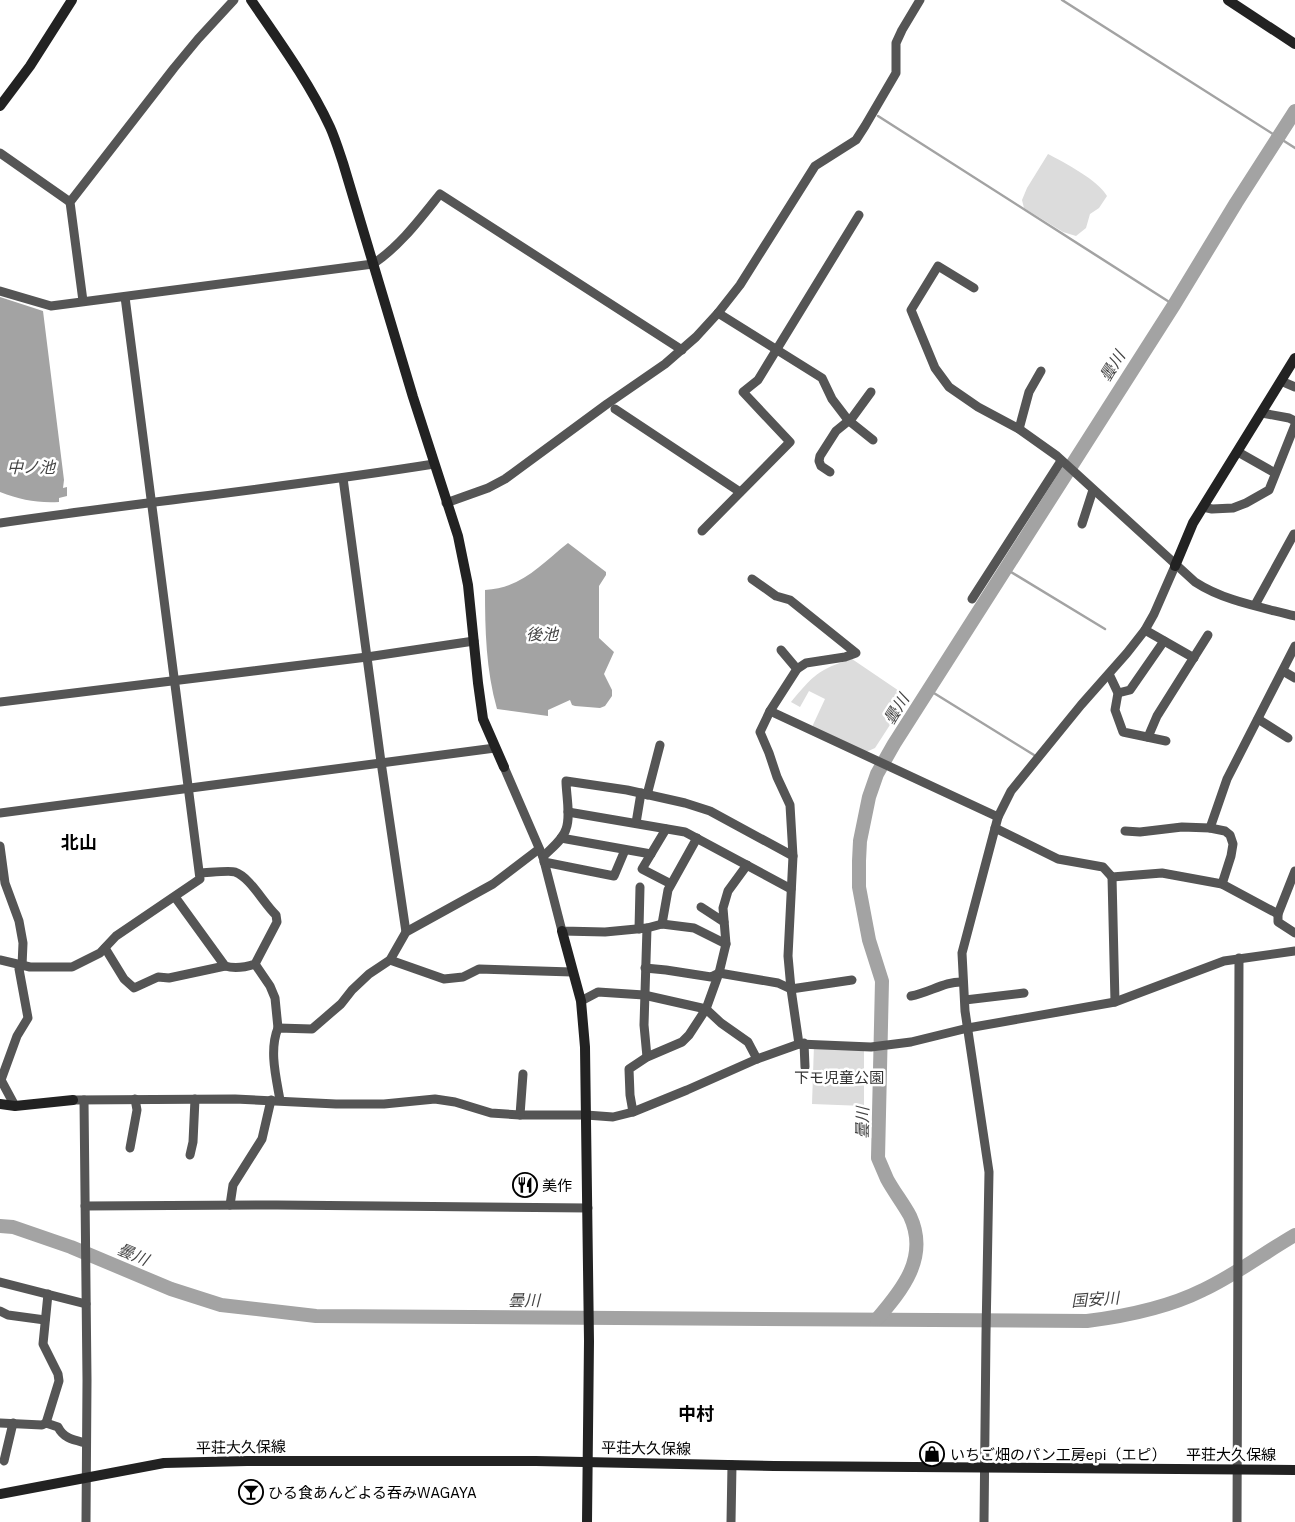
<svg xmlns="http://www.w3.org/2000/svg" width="1295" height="1522" font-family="'IBM Plex Sans','Noto Sans JP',sans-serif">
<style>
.green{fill:#dcdcdc}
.water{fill:#a3a3a3}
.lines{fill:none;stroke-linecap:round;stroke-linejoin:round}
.stream{stroke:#a3a3a3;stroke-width:2.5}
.river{stroke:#a3a3a3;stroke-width:14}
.street{stroke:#555;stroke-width:9}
.secondary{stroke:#222;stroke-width:10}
.labels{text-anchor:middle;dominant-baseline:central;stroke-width:5;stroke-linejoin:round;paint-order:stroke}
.park-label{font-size:15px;fill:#333;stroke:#fff}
.poi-label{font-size:15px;fill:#000;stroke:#fff;text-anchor:start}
.street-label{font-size:15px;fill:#000;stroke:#fff}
.water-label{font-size:16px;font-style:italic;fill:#444;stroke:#fff}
.quarter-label{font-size:18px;font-weight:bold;fill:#000;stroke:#fff}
</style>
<rect width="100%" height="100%" fill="#fff"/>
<g class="green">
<path d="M1048,154C1065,163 1098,180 1107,196L1099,208L1090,214L1086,228L1076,236L1063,232L1024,208L1022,200L1027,188Z"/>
<path d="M852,659L908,697L875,748L866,752L812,727L825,699L809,691L800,707L791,702C813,676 818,669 852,659Z"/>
<path d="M814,1045L864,1050V1106L812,1104Z"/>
</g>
<g class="water">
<path d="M0,297L43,311L64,480L63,488L67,487V496L59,498V502C36,503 21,500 0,492Z"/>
<path d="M568,543L606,572V575L599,586V638L614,652L604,674L612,690V696L605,706L600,708L575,706L572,705L570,700L548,710V716L497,709C486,670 485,630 485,590C522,588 540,565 568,543Z"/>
</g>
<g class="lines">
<g class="stream">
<path d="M1062,0L1295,148"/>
<path d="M878,116L1174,305"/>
<path d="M1006,569L1105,629"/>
<path d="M929,690L1034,755"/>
</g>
<g class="river">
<path d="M0,1226L13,1227L71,1247L171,1289L221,1305L316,1316L1087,1321C1127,1316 1167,1308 1203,1290C1235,1275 1264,1253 1295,1235"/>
<path d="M877,1319C903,1289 929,1257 910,1216C903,1203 894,1192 887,1179C884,1172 881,1165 878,1158L882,981L869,940L859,887V861L860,841L869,797L877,774L894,744L1174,305L1236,203L1295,111"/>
</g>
<g class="street">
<path d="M0,153L70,202"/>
<path d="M974,288L938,266L911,310L935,368L949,387L978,407L1019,429L1057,456L1195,582C1224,601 1261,607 1295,616"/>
<path d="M0,291L51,306L373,264C400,246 420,219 440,194L682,350"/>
<path d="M83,301L70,202L174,68L198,39L234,0"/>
<path d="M718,313L822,378L832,399L848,420L873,440"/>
<path d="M1281,381L1295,387"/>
<path d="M615,409L740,492"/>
<path d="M1262,413L1289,418L1295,421"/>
<path d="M1019,429L1029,392L1041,371"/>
<path d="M1238,452L1275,473"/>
<path d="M830,472L821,466L819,461L820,456L836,431L852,418L871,392"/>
<path d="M343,478L381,762L406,932"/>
<path d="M446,503L488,488L505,479L607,404L665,364L696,337L718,313L740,285L815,166L856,140L865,126L896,73V43L902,30L920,0"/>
<path d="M1203,507L1212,509L1233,508L1246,503L1269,490L1295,425"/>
<path d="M0,523C144,502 290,487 434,464"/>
<path d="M1082,524L1093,490"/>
<path d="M702,531L790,442L743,392L758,380L859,215"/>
<path d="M752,579L776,596L790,600L856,653L845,657L806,663L797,669L770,711L760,732L769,753L777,777L790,805L793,856L788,956L791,989L799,1044"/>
<path d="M972,599L1061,461"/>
<path d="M1255,605L1294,534H1295"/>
<path d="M1145,630L1194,658"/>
<path d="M781,650L797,669"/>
<path d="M1283,671L1295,678"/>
<path d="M1109,674L1118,693L1115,710L1123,732L1166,741"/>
<path d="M1118,693L1130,690L1164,641"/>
<path d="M0,702L367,657L474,641"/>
<path d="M770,711L998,817"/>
<path d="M1258,719L1288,738"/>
<path d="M1148,737L1157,716L1208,635"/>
<path d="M504,767L543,857L562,931L605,932L647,928L644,1025L647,1057"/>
<path d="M647,795L660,745"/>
<path d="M568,812L685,832L791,889"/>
<path d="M0,813L495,748"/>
<path d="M636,823L641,793"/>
<path d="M995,828L1058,859L1103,867L1112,877L1162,873L1222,884L1278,914"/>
<path d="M1210,828L1227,779L1295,646"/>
<path d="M666,829L642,869L671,884"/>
<path d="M1125,831L1140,832L1182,827L1210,828L1225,831L1230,835L1233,844L1231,856L1222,884"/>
<path d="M561,838L651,854"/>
<path d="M0,846L5,883L19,921L23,943L22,966L19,969L28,1018L17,1036L1,1080L15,1106"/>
<path d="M543,857C550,849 563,840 566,829C571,816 566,794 566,781L627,790L685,803L710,811L793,856"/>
<path d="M544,862L614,876L625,850"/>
<path d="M1295,871L1278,914V922L1295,933"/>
<path d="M1112,877L1115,1002"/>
<path d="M175,897L225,966"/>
<path d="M701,907L724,922"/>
<path d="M662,924L668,890L697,838"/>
<path d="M647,928L662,924L694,928L726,944"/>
<path d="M639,929L640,887"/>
<path d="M105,948L124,979L134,988L158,977L169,978L225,966C235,969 246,967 255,964L277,922L276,915C264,904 250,877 235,872C229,870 207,873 200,873"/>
<path d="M0,960L30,967H72L100,953L116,936L200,879L125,297"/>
<path d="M390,960L444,979L463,977L479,969L572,972"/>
<path d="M255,964L270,986L275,998L278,1028"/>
<path d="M645,968L666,970L711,977L719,973L778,983L791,989L852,980"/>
<path d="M911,996C929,993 945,981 963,982"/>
<path d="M965,1000L1024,993"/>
<path d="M581,1001L598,992L644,995L706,1009L721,1023L748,1042L757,1059"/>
<path d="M804,1043L805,1067"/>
<path d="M73,1100L235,1099L336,1104H384L435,1099L455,1102L491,1113L520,1115H586L613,1117L633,1112L687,1090L757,1059L799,1044L871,1047L911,1042L968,1028L1115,1002L1224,961L1295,951"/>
<path d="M84,1100L87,1380L86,1522"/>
<path d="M280,1100C276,1077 269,1050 278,1028L312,1029L341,1004L352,990L369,974L390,960L406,932L493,884L539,849"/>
<path d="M633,1112L630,1095L629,1069L647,1057L682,1042L689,1035L706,1009L719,973L726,944L723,908L728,891L747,865"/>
<path d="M520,1115L523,1074"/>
<path d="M130,1148L137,1110L135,1099"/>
<path d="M190,1155L193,1142L195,1099"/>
<path d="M230,1205L233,1185L262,1139L271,1100"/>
<path d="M85,1206L277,1205L588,1208"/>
<path d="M0,1282L86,1304"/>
<path d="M0,1311L8,1315L45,1320"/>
<path d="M0,1423L42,1425L46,1423L58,1427C64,1439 74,1440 86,1443"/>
<path d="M46,1423L59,1381L58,1374L43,1344L48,1294"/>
<path d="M4,1461L13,1423"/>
<path d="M731,1522L732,1465"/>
<path d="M984,1522L986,1334L989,1172L965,1011L962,953L998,817L1011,791L1081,705L1127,653L1145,630L1154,614L1175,566"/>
<path d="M1237,1522L1239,958"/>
</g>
<g class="secondary">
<path d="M251,0C279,41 309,82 330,127C335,138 339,151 343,163L413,397L458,536L468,585L478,683L483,719L504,767"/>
<path d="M1228,0L1295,44"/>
<path d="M0,106L30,66L72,0"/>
<path d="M1175,566L1193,523L1295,358"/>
<path d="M562,931L581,1001L585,1047L589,1341L587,1522"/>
<path d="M0,1104L15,1106L73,1100"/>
<path d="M0,1494L164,1463L247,1461H536L774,1466L1295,1470"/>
</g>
</g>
<defs>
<symbol id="restaurant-ring" viewBox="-11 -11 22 22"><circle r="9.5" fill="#fff" stroke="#000" stroke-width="1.5"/><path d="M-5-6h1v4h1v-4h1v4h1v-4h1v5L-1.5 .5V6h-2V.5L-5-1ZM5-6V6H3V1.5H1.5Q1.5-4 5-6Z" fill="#000"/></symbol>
<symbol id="shop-ring" viewBox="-11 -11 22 22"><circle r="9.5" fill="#fff" stroke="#000" stroke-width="1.5"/><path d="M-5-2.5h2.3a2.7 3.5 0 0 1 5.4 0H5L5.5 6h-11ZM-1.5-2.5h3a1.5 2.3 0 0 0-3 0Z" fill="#000"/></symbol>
<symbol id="bar-ring" viewBox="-11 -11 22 22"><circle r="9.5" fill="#fff" stroke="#000" stroke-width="1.5"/><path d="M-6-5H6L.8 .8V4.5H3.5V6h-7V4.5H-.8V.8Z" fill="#000"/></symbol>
</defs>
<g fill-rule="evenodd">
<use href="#restaurant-ring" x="511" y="1171" width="28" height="28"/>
<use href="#shop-ring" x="918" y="1440" width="28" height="28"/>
<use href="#bar-ring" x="237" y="1478" width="28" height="28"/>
</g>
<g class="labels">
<g class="park-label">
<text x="839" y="1077">下モ児童公園</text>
</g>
<g class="poi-label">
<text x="542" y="1185">美作</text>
<text x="950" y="1454">いちご畑のパン工房epi（エピ）</text>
<text x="268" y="1492">ひる食あんどよる吞みWAGAYA</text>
</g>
<g class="street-label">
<text transform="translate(241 1447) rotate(-1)">平荘大久保線</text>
<text transform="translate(646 1448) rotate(1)">平荘大久保線</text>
<text x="1231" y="1454">平荘大久保線</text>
</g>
<g class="water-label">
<text transform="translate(1112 366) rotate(-58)">曇川</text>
<text x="31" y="467">中ノ池</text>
<text x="542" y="634">後池</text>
<text transform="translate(896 709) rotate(-58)">曇川</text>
<text transform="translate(862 1123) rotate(-89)">曇川</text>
<text transform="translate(133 1254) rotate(23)">曇川</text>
<text transform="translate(1095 1299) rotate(-4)">国安川</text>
<text x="524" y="1300">曇川</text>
</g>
<g class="quarter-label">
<text x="79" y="842">北山</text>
<text x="696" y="1413">中村</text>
</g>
</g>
</svg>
